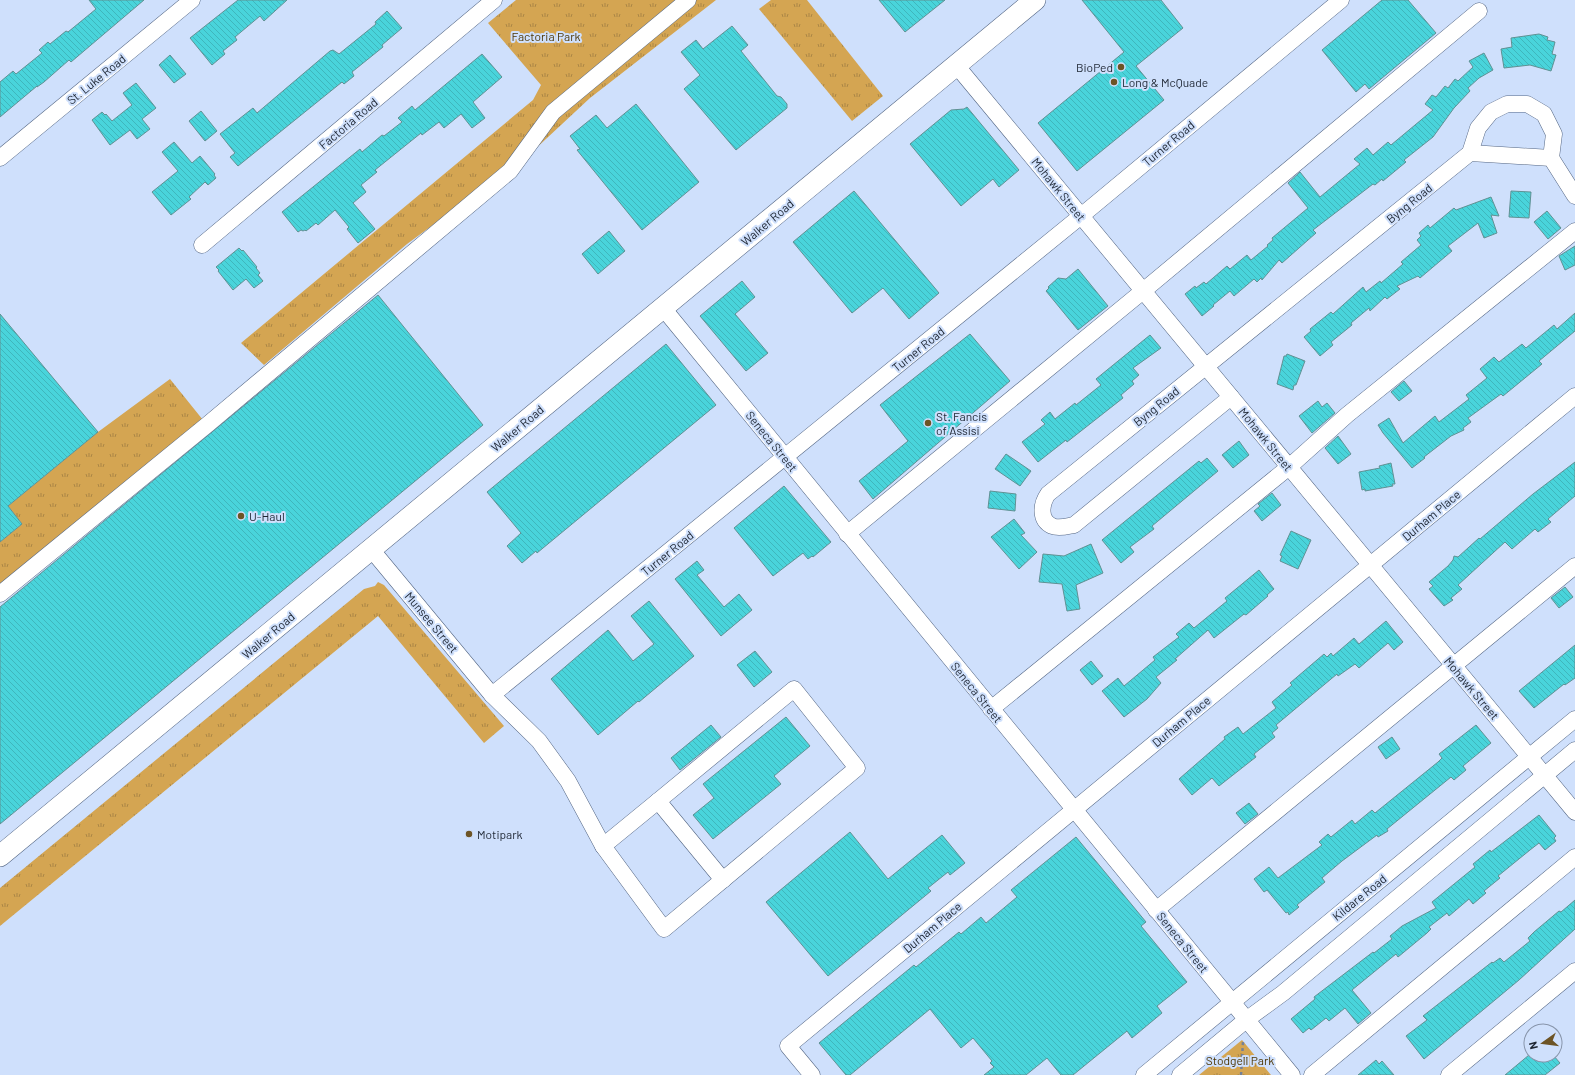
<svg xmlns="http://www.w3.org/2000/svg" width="1575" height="1075" font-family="Barlow,sans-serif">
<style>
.grass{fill:url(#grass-tufts)}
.building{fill:url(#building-back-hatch);stroke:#609193}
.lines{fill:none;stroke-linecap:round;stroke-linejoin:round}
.minor-casing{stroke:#536583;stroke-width:17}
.major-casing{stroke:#536583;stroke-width:22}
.path{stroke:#748095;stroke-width:2.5;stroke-dasharray:3 3;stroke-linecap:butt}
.minor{stroke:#fff;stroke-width:16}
.major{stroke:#fff;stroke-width:21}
.poi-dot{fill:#6d5425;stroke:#cfe0fc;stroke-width:1.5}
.labels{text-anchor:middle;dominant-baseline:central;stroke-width:4;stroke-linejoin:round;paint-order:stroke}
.park-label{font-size:12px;fill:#4e3603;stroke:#cfe0fc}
.poi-label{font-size:12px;fill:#1d2532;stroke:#cfe0fc;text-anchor:start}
.street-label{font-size:12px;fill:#1d2532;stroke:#cfe0fc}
</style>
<defs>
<pattern id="grass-tufts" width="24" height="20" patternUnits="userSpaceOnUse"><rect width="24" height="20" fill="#d4a552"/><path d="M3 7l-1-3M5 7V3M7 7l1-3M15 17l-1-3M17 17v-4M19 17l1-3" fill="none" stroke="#ab8645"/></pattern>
<pattern id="building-back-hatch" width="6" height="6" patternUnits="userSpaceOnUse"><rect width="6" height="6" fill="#49d4db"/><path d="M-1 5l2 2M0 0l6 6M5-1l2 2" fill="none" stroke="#3fb6bc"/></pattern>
</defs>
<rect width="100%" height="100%" fill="#cfe0fc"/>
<g class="grass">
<path d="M516,0H716L590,98L532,152L407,244L264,365L241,343L533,100L541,85L488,23Z"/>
<path d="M771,0H807L883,96L852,121L759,9Z"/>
<path d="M170,379L207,425L0,594V542L22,524L8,506L98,432Z"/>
<path d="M378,582L384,585L504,726L484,743L378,616L0,926V888L364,589L375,586Z"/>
<path d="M1242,1040L1271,1075H1199Z"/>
</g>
<g class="building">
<path d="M89,0H144L71,62L69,60L44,82L37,87V86L0,117V82L13,71L16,74L42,53L39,50L48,42L50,44L66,31L68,32L96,9Z"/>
<path d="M238,0H287L264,21L260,16L235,37L237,40L223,51L225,54L212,65L190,38Z"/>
<path d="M879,0H945L905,32Z"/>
<path d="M1082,0H1161L1183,28L1136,66L1164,100L1077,171L1038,123L1124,52Z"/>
<path d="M1382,0H1408L1436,33L1369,89L1365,84L1356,92L1322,50Z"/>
<path d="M387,11L402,28L382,45L383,47L352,72L354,76L344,84L342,82L238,166L230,157L235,153L220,134L253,108L257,113L330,51L333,50L339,54L376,24L375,22Z"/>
<path d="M732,26L748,45L741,51L777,96L781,97L787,104V108L736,150L684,89L700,75L681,52L696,40L703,49Z"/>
<path d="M1539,34L1548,37L1547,40L1555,42L1552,54L1556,55L1551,71L1530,65L1504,68L1501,49L1512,47L1511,38Z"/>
<path d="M1484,53L1493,70L1479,78L1468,88L1470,91L1454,108L1433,137L1404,160L1406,162L1383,181L1382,179L1375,185L1373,184L1313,230L1316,233L1282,263L1279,260L1262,280L1261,278L1257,282L1254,279L1234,296L1230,291L1213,305L1214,306L1202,316L1185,294L1195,286L1196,288L1204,282L1206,284L1227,266L1230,269L1247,255L1251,260L1268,246L1267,245L1273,240L1272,238L1308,208L1288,183L1300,172L1320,197L1360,164L1354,159L1367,148L1373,155L1388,142L1391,145L1433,110L1425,104L1432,95L1436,97L1445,86L1448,88L1455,79L1458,81L1473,67L1469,61Z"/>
<path d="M482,54L502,77L473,102L485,118L472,128L461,114L444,128L439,122L422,135L421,133L375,170L377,172L361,185L366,192L353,203L375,229L358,243L347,229L349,227L335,210L318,225L316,223L306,231L305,230L303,231L301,230L298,232L282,212L360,149L362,152L382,135L384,136L402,122L398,118L412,106L415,110Z"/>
<path d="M170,55L186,74L174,83L159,65Z"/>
<path d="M136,83L156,108L142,119L150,129L137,139L130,130L110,145L92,120L102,112L105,115L106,114L112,121L132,105L123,93Z"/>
<path d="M636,104L699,182L642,230L577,150L580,149L570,136L596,115L607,128Z"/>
<path d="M967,107L1019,170L999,187L993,179L961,206L910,144L951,110L964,109Z"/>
<path d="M201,111L217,131L205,141L189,121Z"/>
<path d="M174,142L192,163L200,156L215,174L214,175L216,178L208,185L205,182L189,197L191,199L171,215L152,192L178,171L162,152Z"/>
<path d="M854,191L939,293L909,319L883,288L852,313L793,242Z"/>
<path d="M1511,191L1531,192L1529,218L1509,217Z"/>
<path d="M1491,197L1499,216L1491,215L1497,233L1484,238L1478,223L1448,246L1452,251L1420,278L1418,276L1397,286L1400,289L1387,299L1385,297L1370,311L1369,308L1351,323L1352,325L1331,342L1333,345L1320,356L1304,337L1311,331L1310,329L1331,312L1333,314L1363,287L1366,292L1380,281L1381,283L1403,264L1401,262L1421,245L1417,240L1421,236L1419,233L1428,225L1430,228L1454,208L1456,210Z"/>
<path d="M1547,211L1561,228L1548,239L1534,222Z"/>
<path d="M609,231L625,251L598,274L582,254Z"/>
<path d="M1575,246V265L1565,270L1559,256Z"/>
<path d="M239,248L242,251L243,250L257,267L256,268L260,273L258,275L263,281L254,288L246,279L233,290L218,271L219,270L216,267Z"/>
<path d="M1078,269L1108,306L1078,330L1046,291L1049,288L1048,287L1058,278L1066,279Z"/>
<path d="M742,281L755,297L735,314L768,353L746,371L700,316Z"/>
<path d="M378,295L483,425L0,824V607Z"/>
<path d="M1575,313V331L1539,361L1542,364L1503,396L1501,394L1468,418L1471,422L1463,428L1464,430L1451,436L1424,457L1425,458L1412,468L1383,433L1378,425L1389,418L1403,443L1435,416L1439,422L1469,399L1466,395L1487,378L1480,369L1494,357L1499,362L1522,344L1526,348L1554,325L1557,329Z"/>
<path d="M0,314L98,432L8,506L22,524L0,542Z"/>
<path d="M970,334L1010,381L873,499L859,481L908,441L880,405Z"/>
<path d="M1150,335L1161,348L1133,368L1139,375L1132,381L1134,384L1121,395L1123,398L1067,442L1066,440L1038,462L1022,442L1045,424L1041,420L1050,412L1055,419L1075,403L1076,405L1101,385L1096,379Z"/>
<path d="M666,344L716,405L537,553L536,551L522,563L507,546L521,533L487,492Z"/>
<path d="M1287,354L1305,361L1296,385H1294L1293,390L1277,384L1284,356H1286Z"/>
<path d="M1404,381L1412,391L1399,401L1391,392Z"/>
<path d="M1318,401L1322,407L1327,403L1335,413L1312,433L1299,416Z"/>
<path d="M1338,436L1351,454L1338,464L1325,448Z"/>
<path d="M1239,441L1249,455L1233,468L1222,455Z"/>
<path d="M1006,454L1031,471L1020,486L995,469Z"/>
<path d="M1207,458L1218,471L1152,526L1154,529L1130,547L1134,552L1121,563L1102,540L1199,461L1201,463Z"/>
<path d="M1575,462V496L1548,519L1551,522L1538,532L1535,529L1512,549L1505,542L1458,585L1462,589L1451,598L1453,600L1444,606L1429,589L1433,586L1429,582L1448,566L1453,560L1454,556L1458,557L1479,538L1480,539L1533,494Z"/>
<path d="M1391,463L1395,484H1392L1393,486L1365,491V489L1362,490L1359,472L1380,468L1379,466Z"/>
<path d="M784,486L831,542L813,557L812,556L808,559L803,553L773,576L734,528Z"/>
<path d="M990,491L1016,494L1015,511L988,508Z"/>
<path d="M1272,493L1281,505L1262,521L1254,511L1260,506L1258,504Z"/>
<path d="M1014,519L1025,533L1021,535L1037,552L1019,569L991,537Z"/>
<path d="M1291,531L1311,540L1298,569L1280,561L1282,556L1280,555Z"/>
<path d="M1091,544L1103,573L1076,585L1080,609L1067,611L1062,584L1039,582L1043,554L1064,556Z"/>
<path d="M697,561L704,570L697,575L724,607L739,594L752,610L721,636L675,579Z"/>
<path d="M1259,570L1274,589L1267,595L1268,596L1246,615L1244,614L1214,638L1208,630L1175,659L1177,660L1156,677L1161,683L1147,699L1124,717L1102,691L1118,678L1124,686L1155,660L1153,657L1179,637L1176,634L1189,623L1194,628L1227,601L1225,598Z"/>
<path d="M1565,587L1573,597L1559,608L1551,598Z"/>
<path d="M649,601L694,656L639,702L638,701L598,735L551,679L608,630L633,661L654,644L631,616Z"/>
<path d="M1386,621L1403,642L1394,650L1388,643L1359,668L1355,664L1338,676L1337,674L1276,725L1278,728L1272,733L1275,737L1254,754L1256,757L1247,764L1219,786L1212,778L1192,795L1179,779L1225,739L1224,737L1238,727L1243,734L1276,708L1272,702L1292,685L1290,683L1324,654L1327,657L1331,653L1333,656L1354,638L1359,644Z"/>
<path d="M1575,645V678L1565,685L1564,684L1534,708L1519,691Z"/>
<path d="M755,651L772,672L754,687L737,665Z"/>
<path d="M1091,661L1103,676L1092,685L1080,670Z"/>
<path d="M786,717L810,746L774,776L781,784L713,839L693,815L714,798L703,784Z"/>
<path d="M711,725L721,737L680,770L671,758Z"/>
<path d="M1476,725L1491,743L1463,766L1466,770L1454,780L1451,777L1387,829L1388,831L1378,837L1377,835L1342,861L1322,878L1325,882L1297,905L1299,907L1289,915L1288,912L1286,913L1267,890L1264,892L1254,879L1269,867L1278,878L1322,845L1319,842L1328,834L1331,837L1352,820L1355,824L1372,810L1375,813L1438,762L1442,758L1439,754Z"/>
<path d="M1392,737L1400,749L1386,759L1378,747Z"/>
<path d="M1249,803L1258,814L1245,824L1236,813Z"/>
<path d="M1539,815L1556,836L1554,838L1556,841L1545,850L1539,843L1530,850L1498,876L1500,878L1484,891L1486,893L1473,904L1469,899L1449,916L1447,913L1429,927L1431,929L1427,933L1398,957L1396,954L1352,990L1371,1013L1358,1024L1345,1008L1329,1021L1326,1018L1311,1030L1309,1028L1303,1033L1291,1019L1315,999L1314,997L1373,952L1374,953L1392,939L1390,936L1402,926L1436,908L1432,902L1475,867L1473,864L1490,850L1491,852Z"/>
<path d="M850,832L888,879L942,835L965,863L950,875L948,872L928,888L931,891L828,976L766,902Z"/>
<path d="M1076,837L1146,922L1141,926L1187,982L1157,1006L1162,1013L1132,1038L1127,1031L1073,1075H1061L1047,1058L1026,1075H984L994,1067L990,1063L992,1061L973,1038L961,1048L930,1009L850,1075H846L819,1043L914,965L916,967L959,932L961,934L981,917L986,923L1017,897L1011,890Z"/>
<path d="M1575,900V929L1519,980L1424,1059L1406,1036L1427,1020L1423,1016L1492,962L1493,963L1500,958L1504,962L1530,941L1528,938L1534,932L1559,911L1561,912Z"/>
<path d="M1529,1055H1553L1560,1063L1545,1075H1505Z"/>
<path d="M1376,1060L1379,1064L1382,1061L1394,1075H1358Z"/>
</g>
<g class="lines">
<defs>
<g id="minor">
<path d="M956,65L1575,812"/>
<path d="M1470,153L1478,128L1491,112L1507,104H1527L1544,114L1554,134L1551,158"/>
<path d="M0,158L192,0"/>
<path d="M202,245L494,0"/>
<path d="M663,308L1292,1075"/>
<path d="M1231,397L1074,525C1068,526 1059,529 1052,526C1039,520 1041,504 1048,494L1470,153L1551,158L1575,196"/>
<path d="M847,534L1143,291L1479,11"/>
<path d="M371,549L492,695L539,741L568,781L603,846L664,929L857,768L794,689L658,801"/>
<path d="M0,594L207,425L510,171L553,112L688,0"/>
<path d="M492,695L1081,216L1341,0"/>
<path d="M991,709L1289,467L1347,415L1575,231"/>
<path d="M603,846L658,801L723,880"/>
<path d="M1156,910L1575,566"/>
<path d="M812,1075L788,1046L1575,396"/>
<path d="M1144,1075L1575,719"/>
<path d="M1180,1075L1246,1020L1283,993L1575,750"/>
<path d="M1312,1075L1575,857"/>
<path d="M1449,1075L1575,971"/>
</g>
<path id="major" d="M0,856L1035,0"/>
</defs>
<use href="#minor" class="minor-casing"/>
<use href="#major" class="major-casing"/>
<path class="path" d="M1241,1075L1243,1042"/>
<use href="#minor" class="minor"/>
<use href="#major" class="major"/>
</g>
<g class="poi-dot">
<circle cx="1121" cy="67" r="4"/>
<circle cx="1114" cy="82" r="4"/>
<circle cx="928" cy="423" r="4"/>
<circle cx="241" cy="516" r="4"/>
<circle cx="469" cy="834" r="4"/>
</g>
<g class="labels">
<g class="park-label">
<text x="546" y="36">Factoria Park</text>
<text x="1240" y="1060">Stodgell Park</text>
</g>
<g class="poi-label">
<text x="1113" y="67" text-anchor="end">BioPed</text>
<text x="1122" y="82">Long &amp; McQuade</text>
<text x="936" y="416">St. Fancis<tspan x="936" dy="14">of Assisi</tspan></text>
<text x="249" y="516">U-Haul</text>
<text x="477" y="834">Motipark</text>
</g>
<g class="street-label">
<text transform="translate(96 79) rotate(-39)">St. Luke Road</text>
<text transform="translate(348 123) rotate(-40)">Factoria Road</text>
<text transform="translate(1168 143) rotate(-40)">Turner Road</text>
<text transform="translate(1059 189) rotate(51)">Mohawk Street</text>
<text transform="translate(1409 203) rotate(-39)">Byng Road</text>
<text transform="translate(767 222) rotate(-40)">Walker Road</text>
<text transform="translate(918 349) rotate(-39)">Turner Road</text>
<text transform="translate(1156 406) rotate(-39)">Byng Road</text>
<text transform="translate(517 428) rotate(-40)">Walker Road</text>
<text transform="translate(1266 439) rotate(51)">Mohawk Street</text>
<text transform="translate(772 441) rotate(51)">Seneca Street</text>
<text transform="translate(1431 515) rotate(-40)">Durham Place</text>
<text transform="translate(667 553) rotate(-39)">Turner Road</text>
<text transform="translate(432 622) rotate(50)">Munsee Street</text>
<text transform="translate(268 635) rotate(-40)">Walker Road</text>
<text transform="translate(1472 688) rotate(50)">Mohawk Street</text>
<text transform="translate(977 692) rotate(51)">Seneca Street</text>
<text transform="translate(1181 721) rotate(-40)">Durham Place</text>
<text transform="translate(1359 897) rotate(-39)">Kildare Road</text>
<text transform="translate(932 927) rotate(-40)">Durham Place</text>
<text transform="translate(1183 942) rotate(51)">Seneca Street</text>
</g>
</g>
<g transform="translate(1543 1043) rotate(256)"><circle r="19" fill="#cfe0fc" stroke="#8895ab"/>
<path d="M0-3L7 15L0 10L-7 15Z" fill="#6d5425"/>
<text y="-6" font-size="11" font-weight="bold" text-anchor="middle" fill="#1d2532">N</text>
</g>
</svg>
